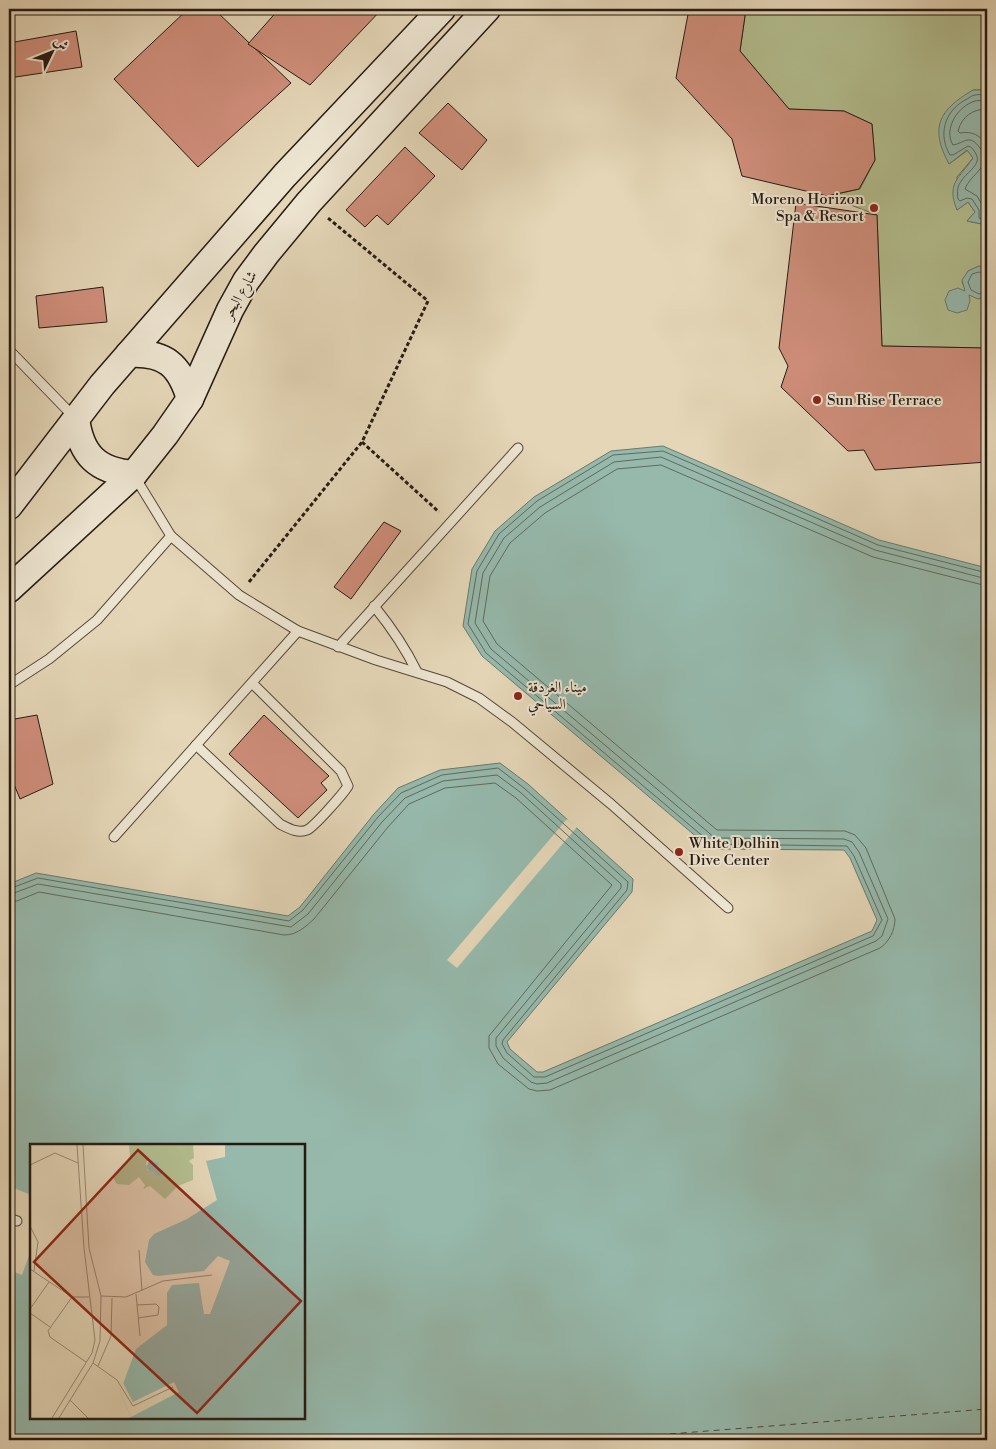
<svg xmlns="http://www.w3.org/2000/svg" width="996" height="1449" font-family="'Libre Bodoni',Amiri,serif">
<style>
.green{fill:#b3be8f;stroke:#6c6c50}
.water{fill:#96b9ac;stroke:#69796e;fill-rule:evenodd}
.pier{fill:#e4d6b7}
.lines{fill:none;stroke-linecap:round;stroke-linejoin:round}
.shore{stroke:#5e6a5f;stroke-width:1}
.ferry{stroke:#474a40;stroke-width:1;stroke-dasharray:6 5;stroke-linecap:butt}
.building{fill:#cf8e7b;stroke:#251a12}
.service-casing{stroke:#55493b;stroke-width:11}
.secondary-casing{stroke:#251a12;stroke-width:29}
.path{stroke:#251a12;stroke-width:3;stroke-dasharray:4 2.5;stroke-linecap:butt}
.service{stroke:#ede4d0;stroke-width:9}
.secondary{stroke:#ede4d0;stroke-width:26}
.poi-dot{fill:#8f2418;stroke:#ede4d0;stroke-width:2}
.labels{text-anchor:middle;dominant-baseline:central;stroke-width:4;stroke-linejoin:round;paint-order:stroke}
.poi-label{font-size:15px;fill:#251a12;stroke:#ede4d0;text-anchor:start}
.street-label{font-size:15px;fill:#251a12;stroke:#ede4d0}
.inset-river{fill:none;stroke:#96b9ac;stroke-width:2.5}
.inset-road{fill:none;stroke:#988b75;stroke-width:1}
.view{fill:#8f2418;fill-opacity:0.15;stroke:#8f2418;stroke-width:2.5}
.inset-edge{fill:none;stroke:#251a12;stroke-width:2.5}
</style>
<rect width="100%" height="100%" fill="#e4d6b7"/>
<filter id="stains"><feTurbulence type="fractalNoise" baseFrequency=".004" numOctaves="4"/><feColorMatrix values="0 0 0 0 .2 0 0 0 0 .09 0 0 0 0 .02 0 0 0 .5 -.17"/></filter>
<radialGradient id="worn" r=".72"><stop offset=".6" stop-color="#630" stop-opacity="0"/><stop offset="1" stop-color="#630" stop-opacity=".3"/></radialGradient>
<path class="green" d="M746,9H987V90H973L949,164L968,150L973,158L957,177V210L968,202L975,212L967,221L987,225V270L979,266L968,271L962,282L968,295L984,298L987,296V348L882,346L877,215L827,196L860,189L875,160L872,124L844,111L789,109L740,51Z"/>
<g class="water">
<path d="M973,90H987V225L967,221L975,212L968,202L957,210C946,183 959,179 973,158L967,150L949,164C929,127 939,110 973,90Z"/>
<path d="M979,266L987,270V296L978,299L969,295L970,301L967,310L957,313L948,310L945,300L949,291L958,288L965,291L962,280L968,271Z"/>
<path d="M663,446L879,540L987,568V1440H9V884L36,873L288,916L300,907L374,814L398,788L440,770L500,763L528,784L633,879L632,892L507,1042L510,1049L537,1072H543L872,931L877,920L850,858L844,850L711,849L482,656L463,626L472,569L495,531L534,497L611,451ZM31,1145H304V1418H31Z"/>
</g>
<g class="pier">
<path d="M567,819L577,827L457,968L447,960Z"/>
<path d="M9,1186L31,1195V1250L22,1275L9,1270Z"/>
</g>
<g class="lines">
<g class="shore">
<path d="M987,95C984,95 979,94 975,95C972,95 968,99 965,100C944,112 938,135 950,155H953L968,146C972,147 974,150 976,154C982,164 967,172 962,180C957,186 957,192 958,199L960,201L967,198L972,199L979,210V218L987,220"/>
<path d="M987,101C984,101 979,100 975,101C958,106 943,129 953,145C965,143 969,133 980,148C993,167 970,174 965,189L977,196L987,213"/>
<path d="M987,109C973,109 962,116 958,131L960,133C973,131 980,135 987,146"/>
<path d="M987,274L979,272L972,274L968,282L971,290L979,294L987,292"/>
<path d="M9,889L38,878L289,921L303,910L378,817L401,793L442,775L498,768L524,788L628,882L627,890L503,1040L502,1044L507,1053L534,1077H545L873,936L882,920L854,856L847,846L712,844L486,653L468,624L477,571L499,534L537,501L613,455L663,451L878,545L987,573"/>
<path d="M9,895L38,884L291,927L308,914L382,822L405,798L443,781L497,775L520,792L621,884V888L496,1038V1046L503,1058L531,1082L537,1084L547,1083L876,941L882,936L888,919L859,852L852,842L844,839L715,838L491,649L475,623L483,573L504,538L540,507L614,462L661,457L875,550L987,579"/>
<path d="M9,902L17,901L39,892L284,935C297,935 305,927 314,919L388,827L409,804L445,788L495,783L516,798L612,885L489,1036V1048L498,1064L529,1089L537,1091L550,1090L880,948C889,942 895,930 895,919L866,848L855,835L845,831L717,830L497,644L483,621L490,576L510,543L545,513L617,469L661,465L873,557L987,586"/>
</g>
<path class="ferry" d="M593,1440L987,1409"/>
</g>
<g class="building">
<path d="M188,9H214L291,83L198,167L114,79Z"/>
<path d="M279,9H382L310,85L248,44Z"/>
<path d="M689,9H746L740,51L789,109L844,111L872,124L875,160L859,189L827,196L742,176L732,139L676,78Z"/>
<path d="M76,31L82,67L9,78V43Z"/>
<path d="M448,103L487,140L462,170L419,133Z"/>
<path d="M405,147L435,176L388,225L377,215L365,227L346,210Z"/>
<path d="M796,203L877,215L882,346L987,348V462L875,470L864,450L848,451L781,387L788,366L779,348Z"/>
<path d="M103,287L107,322L39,328L36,296Z"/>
<path d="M384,522L401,531L351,599L334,587Z"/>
<path d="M37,715L53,784L20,799L9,772V720Z"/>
<path d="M264,715L329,776L321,783L327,790L298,818L229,754Z"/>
</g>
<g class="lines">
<defs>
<g id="service">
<path d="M9,350L74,417"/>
<path d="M135,477L171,536L239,595L298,631L376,660L447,682L479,698L512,722L611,804L728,908"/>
<path d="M374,606C391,627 405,647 417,672"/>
<path d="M338,647L518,448"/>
<path d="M9,685L49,659L97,620L171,536"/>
<path d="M196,745L280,824C288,828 298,834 307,830C315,826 343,794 348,786L341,771L252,683"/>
<path d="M114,837L298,631"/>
<path d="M9,1218L17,1221"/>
</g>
<g id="secondary">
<path d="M129,354C165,352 180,365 190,399"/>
<path d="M76,419C81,455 97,471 134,474"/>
<path d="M9,506L102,385L285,175L442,9"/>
<path d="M9,589L134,474L165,435L190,399L230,310L246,281L266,254L309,202L487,9"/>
</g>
</defs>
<use href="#service" class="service-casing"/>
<use href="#secondary" class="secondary-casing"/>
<g class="path">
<path d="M362,442L439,512"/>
<path d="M249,582L362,442L428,301L328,218"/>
</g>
<use href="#service" class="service"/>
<use href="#secondary" class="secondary"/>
</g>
<g class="poi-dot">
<circle cx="874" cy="208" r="5"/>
<circle cx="817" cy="400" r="5"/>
<circle cx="518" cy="696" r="5"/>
<circle cx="679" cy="852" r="5"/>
</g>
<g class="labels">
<g class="poi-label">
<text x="864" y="199" text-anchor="end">Moreno Horizon<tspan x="864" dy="17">Spa &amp; Resort</tspan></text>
<text x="827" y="400">Sun Rise Terrace</text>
<text x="528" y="687">ميناء الغردقة<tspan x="528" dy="17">السياحي</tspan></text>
<text x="689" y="843">White Dolhin<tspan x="689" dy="17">Dive Center</tspan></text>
</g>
<g class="street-label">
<text transform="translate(240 295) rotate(-60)">شارع البحر</text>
</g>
</g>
<g transform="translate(30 1144)">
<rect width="275" height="275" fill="#e4d6b7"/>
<path d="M99,1H163L164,14L159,17L163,21V36L148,42L135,55L120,42L113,45L115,41L109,33L99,41L87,40L83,34L100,15ZM120,15L130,19L127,21L131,32L124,25L117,26L116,18Z" fill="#b3be8f" fill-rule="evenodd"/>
<path d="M195,1H275V274H98L101,273L90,248L106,205L137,181V149L142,141L169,139L174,170H180L200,117L188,112L174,127L128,132L123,131L115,118L119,96L124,90L157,75L187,56L176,17L195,13ZM120,15L130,19L127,23L134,28L130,32L125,31L124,25L122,28L116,24Z" fill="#96b9ac"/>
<path d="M144,238L149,248L101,273L90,248L93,239L103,258Z" fill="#e4d6b7"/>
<path class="inset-river" d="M170,274L275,142"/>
<path class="inset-road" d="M25,9L48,19M0,21L25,9M0,82L8,98L4,127M109,106L112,147M0,125L42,153M106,150L110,192M71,152L96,153L133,137L182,131M107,161L126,160L129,163L128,171L108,174M0,165L19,138M0,169L20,183M56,218L20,193L18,187L42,153H59M63,219L87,236L103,262L143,243M68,222L81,192L82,154M40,256L58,274M22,274L62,209L65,196L54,104L47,1M29,274L63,219L70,197L71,152L59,104L53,1"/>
<path class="view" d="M108,6L271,157L167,269L4,118Z"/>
<rect width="275" height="275" class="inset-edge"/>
</g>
<rect width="996" height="1449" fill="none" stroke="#e4d6b7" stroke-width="30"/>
<rect x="10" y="10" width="976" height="1429" fill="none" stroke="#251a12" stroke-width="2.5"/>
<rect x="15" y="15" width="966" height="1419" fill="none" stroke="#251a12"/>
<g transform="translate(52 52) rotate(47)" stroke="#ede4d0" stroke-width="4" paint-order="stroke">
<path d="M0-4L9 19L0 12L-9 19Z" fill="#251a12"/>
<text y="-8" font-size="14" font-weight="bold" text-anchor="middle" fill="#251a12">ش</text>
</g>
<rect width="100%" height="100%" filter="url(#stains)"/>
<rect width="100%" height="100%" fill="url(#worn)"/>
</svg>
